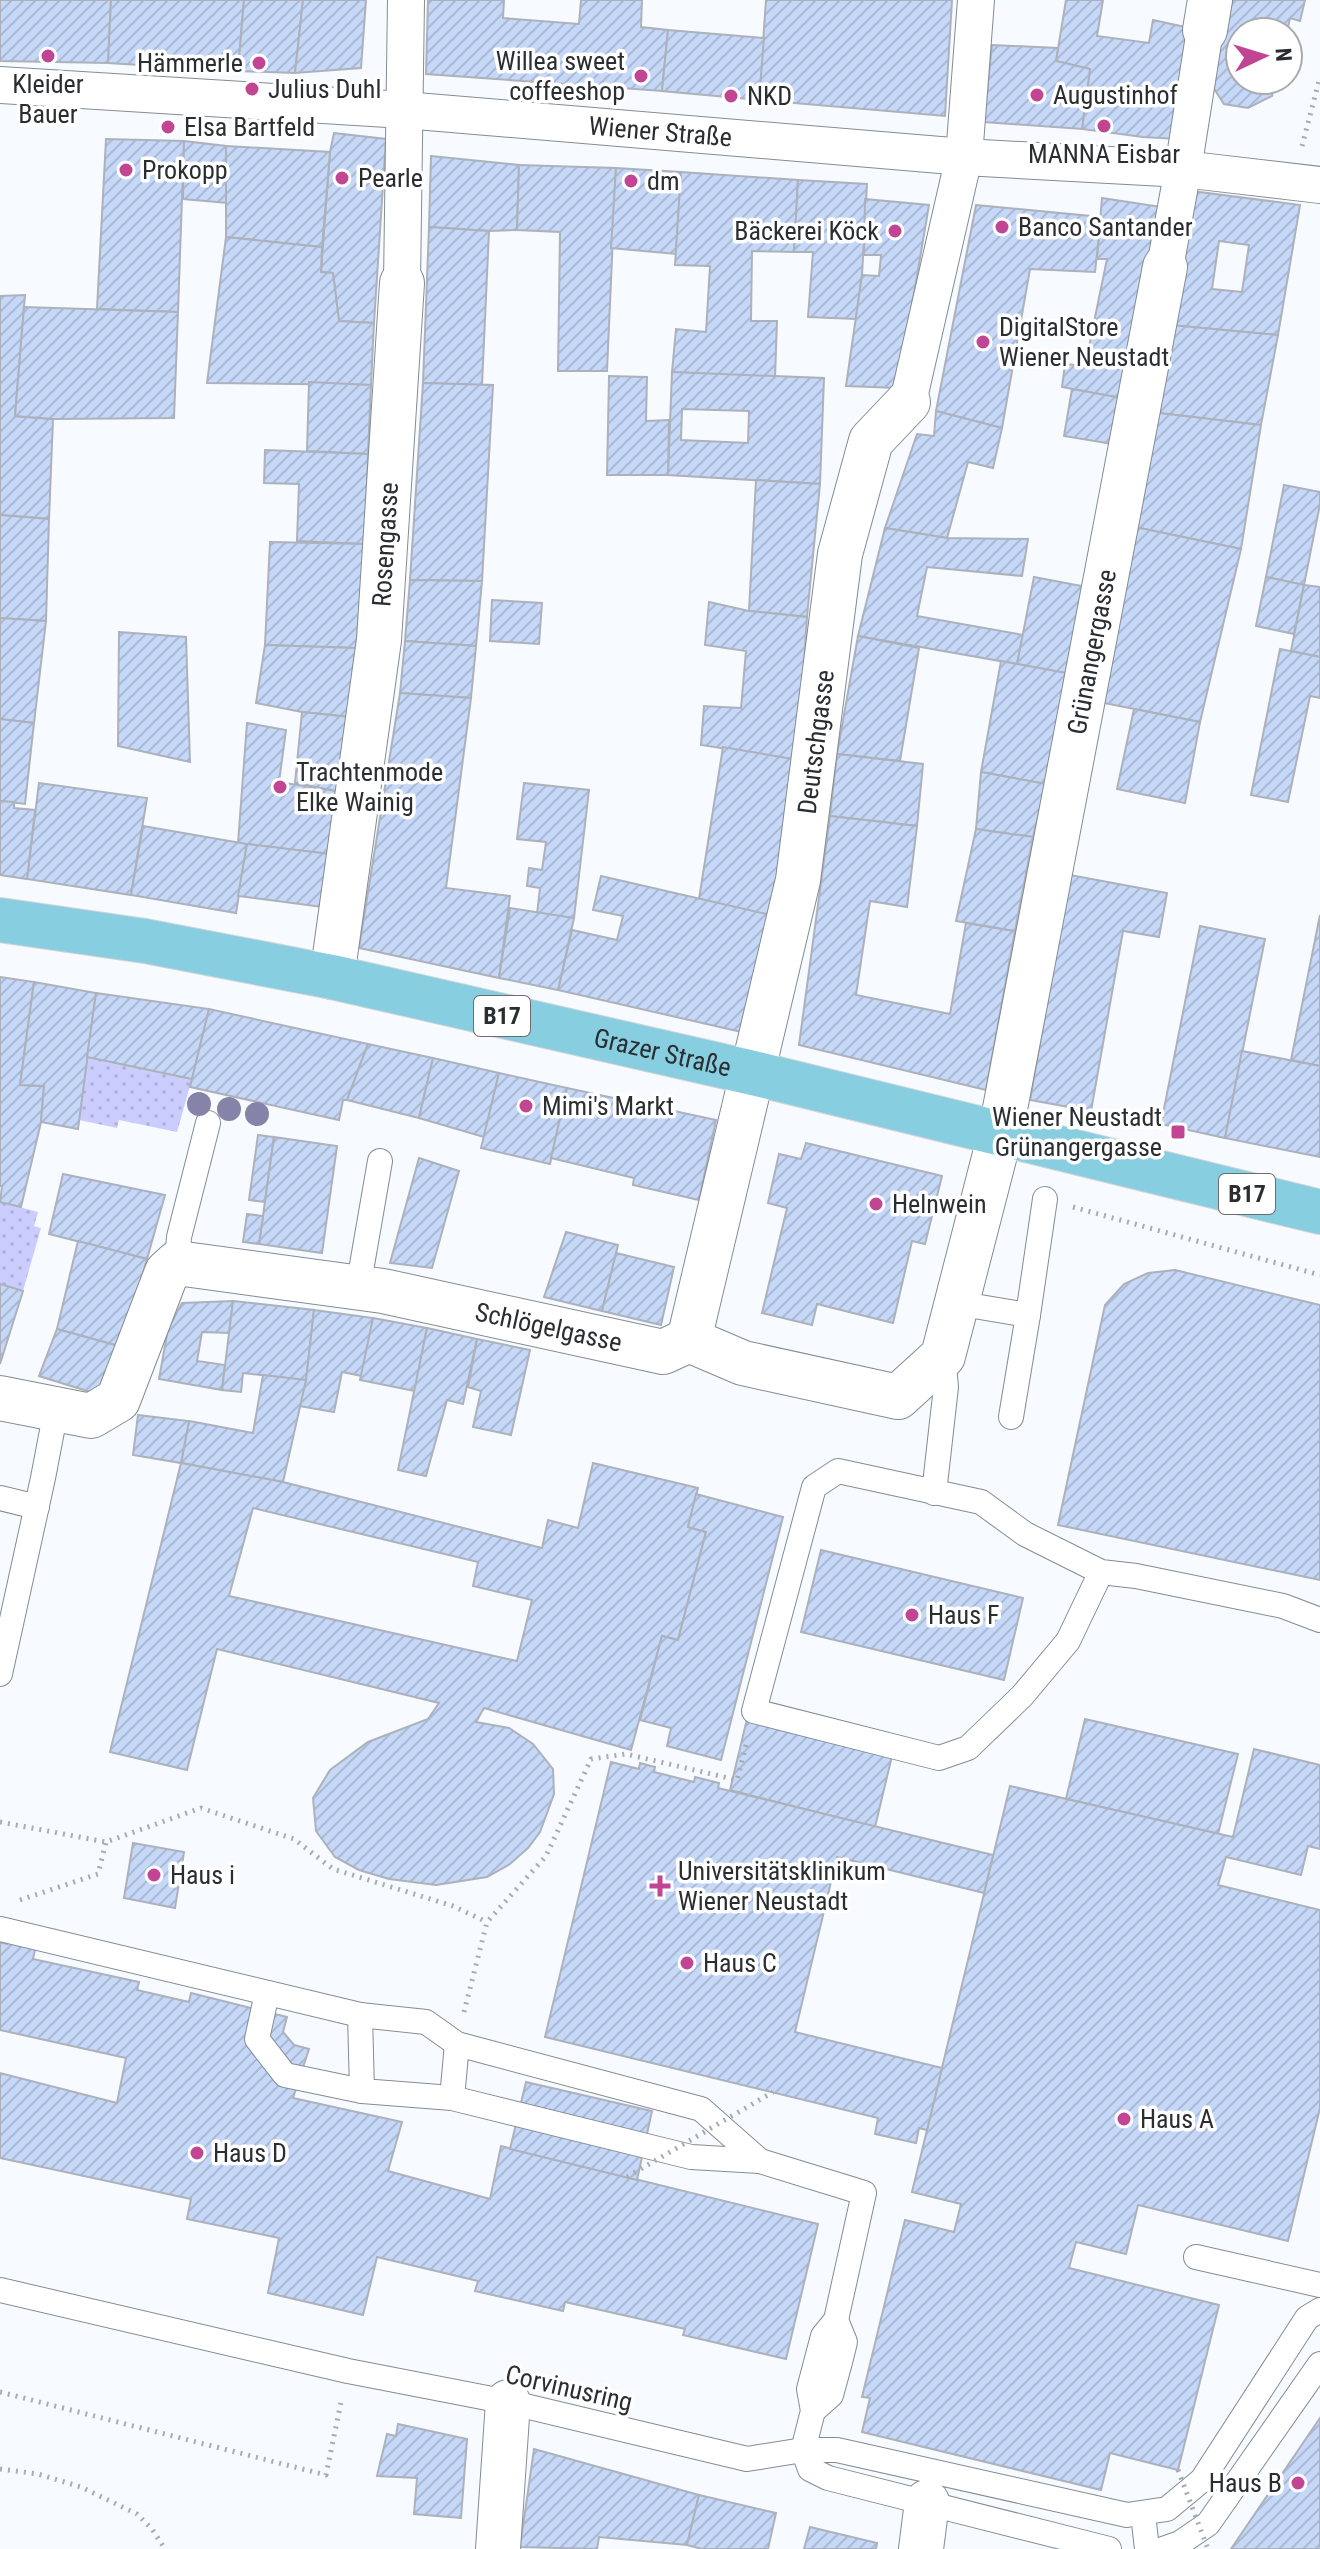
<svg xmlns="http://www.w3.org/2000/svg" width="1320" height="2549" font-family="'Roboto Condensed',sans-serif">
<style>
.garden{fill:url(#garden-dots)}
.building{fill:url(#building-hatch);stroke:#acb1bb;stroke-width:2;fill-rule:evenodd}
.lines{fill:none;stroke-linecap:round;stroke-linejoin:round}
.service-casing{stroke:#838c93;stroke-width:26}
.pedestrian-casing{stroke:#838c93;stroke-width:38}
.minor-casing{stroke:#838c93;stroke-width:46}
.primary-casing{stroke:#d5d5d6;stroke-width:46}
.path{stroke:#a8acaf;stroke-width:5;stroke-dasharray:2 6;stroke-linecap:butt}
.service{stroke:#fff;stroke-width:24}
.pedestrian{stroke:#fff;stroke-width:36}
.minor{stroke:#fff;stroke-width:44}
.primary{stroke:#87cee1;stroke-width:44}
.path-bridge{stroke:#a8acaf;stroke-width:5;stroke-dasharray:2 6;stroke-linecap:butt}
.tree{fill:#8583a8}
.poi-dot{fill:#c24594;stroke:#fff;stroke-width:3}
.labels{text-anchor:middle;dominant-baseline:central;stroke-width:7;stroke-linejoin:round;paint-order:stroke}
.shield{fill:#fff;stroke:#6b6d6f;stroke-width:2}
.shield-label{font-size:24px;font-weight:bold;fill:#2b2e31}
.poi-label{font-size:26px;fill:#2b2e31;stroke:#fff;text-anchor:start}
.street-label{font-size:26px;fill:#2b2e31;stroke:#fff}
</style>
<defs>
<pattern id="garden-dots" width="8" height="8" patternUnits="userSpaceOnUse" patternTransform="scale(2)"><rect width="8" height="8" fill="#cacdfd"/><path d="M2 2h.1M6 6h.1" fill="none" stroke="#aeb0d9" stroke-width="1.8" stroke-linecap="round"/></pattern>
<pattern id="building-hatch" width="6" height="6" patternUnits="userSpaceOnUse" patternTransform="scale(2)"><rect width="6" height="6" fill="#c6d8f8"/><path d="M-1 1l2-2M0 6l6-6M5 7l2-2" fill="none" stroke="#aabad5"/></pattern>
</defs>
<rect width="100%" height="100%" fill="#f7fbff"/>
<g class="garden">
<path d="M87,1057L192,1079L177,1132L119,1120L117,1128L79,1120Z"/>
<path d="M0,1202L38,1212L34,1226L41,1228L23,1291L0,1284Z"/>
</g>
<g class="building">
<path d="M0,0H111L108,63L0,61Z"/>
<path d="M111,0H244L238,71L108,63Z"/>
<path d="M244,0H303L295,73L238,71Z"/>
<path d="M303,0H366L361,68L295,73Z"/>
<path d="M428,0H504L503,18L579,24L581,0H642L641,27L668,30L662,91L426,74Z"/>
<path d="M766,0H952L945,116L759,100Z"/>
<path d="M1066,0H1103L1097,36L1149,43L1153,20L1190,28L1177,139L1143,137L1082,129L1090,69L1056,61Z"/>
<path d="M1222,0H1305L1300,21L1290,18L1287,32H1240V80H1275L1272,96L1248,108L1224,104L1209,81Z"/>
<path d="M668,30L764,38L759,100L662,91Z"/>
<path d="M992,45L1058,48L1056,61L1090,69L1082,129L984,122Z"/>
<path d="M334,133L386,139L374,323L339,321L333,273L321,272L330,152Z"/>
<path d="M106,139L184,141L178,312L97,309Z"/>
<path d="M184,141L226,146L227,203L183,199Z"/>
<path d="M226,146L330,152L322,247L226,237Z"/>
<path d="M431,156L519,165L517,230L489,231L429,227Z"/>
<path d="M519,165L616,168L607,371H558L560,232L517,230Z"/>
<path d="M616,168L681,172L676,254L611,248Z"/>
<path d="M681,172L798,180L794,252L752,251L751,321H777L775,378L672,372L676,329L706,332L710,266L675,265Z"/>
<path d="M798,180L867,184L862,275L856,319L808,317L813,252H794Z"/>
<path d="M1192,191L1300,205L1278,335L1171,325ZM1219,241L1249,245L1242,292L1212,289Z"/>
<path d="M1102,198L1168,208L1127,399L1062,387L1065,364L1085,366L1107,259H1097Z"/>
<path d="M865,199L929,205L898,388L846,386L862,275L879,276L881,255H864Z"/>
<path d="M976,205L1101,217L1095,272L1030,269L1002,428L936,411Z"/>
<path d="M429,227L489,231L482,385L423,383Z"/>
<path d="M226,237L322,247L321,272L333,273L339,321L374,323L371,385L207,383Z"/>
<path d="M25,295L15,416L53,419L49,519L0,515V296Z"/>
<path d="M24,307L178,312L174,418L53,419L15,416Z"/>
<path d="M1171,325L1278,335L1261,425L1159,413Z"/>
<path d="M672,372L824,378L820,484L668,475ZM682,409L749,411L748,443L681,440Z"/>
<path d="M609,376L647,377L646,421L669,420L668,475H607Z"/>
<path d="M309,382L371,385L368,454L307,451Z"/>
<path d="M423,383L493,385L482,581L410,580Z"/>
<path d="M1072,389L1127,399L1119,445L1064,436Z"/>
<path d="M936,411L1002,428L993,468L968,462L947,538L885,528L917,434L934,436Z"/>
<path d="M1159,413L1261,425L1241,549L1135,527Z"/>
<path d="M265,450L368,454L365,544L297,541L299,484L264,483Z"/>
<path d="M756,480L820,484L807,617L749,611Z"/>
<path d="M1284,485L1320,492V504L1304,585L1266,577Z"/>
<path d="M0,515L49,519L46,621L0,618Z"/>
<path d="M1135,527L1241,549L1200,722L1094,701Z"/>
<path d="M885,528L947,538L1028,539L1022,576L927,567L917,616L1023,635L1017,664L858,636Z"/>
<path d="M270,542L365,544L356,648L265,645Z"/>
<path d="M1034,577L1087,587L1066,673L1017,664Z"/>
<path d="M1266,577L1304,585L1294,634L1256,626Z"/>
<path d="M410,580L482,581L476,646L405,641Z"/>
<path d="M1304,585L1320,587V657L1291,651Z"/>
<path d="M492,600L542,603L539,644L490,641Z"/>
<path d="M709,602L749,611L807,617L798,760L701,745L704,706L741,708L746,651L705,645Z"/>
<path d="M0,618L46,621L34,723L0,719Z"/>
<path d="M119,632L186,637L190,762L118,746Z"/>
<path d="M858,636L919,648L900,761L837,754Z"/>
<path d="M405,641L476,646L471,698L400,693Z"/>
<path d="M265,645L356,648L350,717L302,712L256,703Z"/>
<path d="M1280,649L1320,657V698L1310,696L1288,802L1251,795Z"/>
<path d="M1001,661L1066,673L1046,784L981,772Z"/>
<path d="M400,693L471,698L446,888L510,896L499,978L359,948Z"/>
<path d="M1134,709L1200,722L1185,803L1117,789Z"/>
<path d="M302,712L350,717L342,792L295,783Z"/>
<path d="M0,719L34,723L25,804L0,801Z"/>
<path d="M247,723L286,730L279,782L342,792L330,854L238,843Z"/>
<path d="M723,747L798,760L771,916L699,899Z"/>
<path d="M837,754L923,764L917,826L830,816Z"/>
<path d="M981,772L1046,784L1033,837L976,829Z"/>
<path d="M39,783L147,798L131,895L27,879Z"/>
<path d="M524,783L589,790L574,918L537,914L540,888L527,886L529,868L542,870L546,842L517,839Z"/>
<path d="M0,801L14,802V808L35,810L27,879L0,875Z"/>
<path d="M830,816L917,826L907,907L870,901L856,995L950,1014L966,923L1015,931L986,1090L799,1045Z"/>
<path d="M143,826L247,844L236,913L131,895Z"/>
<path d="M976,829L1033,837L1015,931L956,921Z"/>
<path d="M247,844L330,854L322,907L238,896Z"/>
<path d="M1070,875L1167,893L1159,937L1123,931L1091,1111L1030,1100Z"/>
<path d="M601,876L779,917L746,1033L558,990L572,930L617,940L623,916L593,910Z"/>
<path d="M510,908L574,918L558,990L499,978Z"/>
<path d="M1320,915V1066L1291,1060Z"/>
<path d="M1200,926L1265,939L1225,1138L1161,1124Z"/>
<path d="M0,977L34,982L20,1085L44,1086L41,1122L21,1207L0,1202L2,1186H0Z"/>
<path d="M34,982L96,993L78,1129L41,1122L44,1086L20,1085Z"/>
<path d="M96,993L209,1009L192,1079L87,1057Z"/>
<path d="M209,1009L368,1044L347,1100H343L339,1120L190,1087Z"/>
<path d="M368,1044L433,1058L419,1118L347,1100Z"/>
<path d="M1242,1051L1320,1066V1157L1225,1138Z"/>
<path d="M433,1058L499,1073L484,1137L419,1118Z"/>
<path d="M499,1073L567,1088L550,1164L481,1148Z"/>
<path d="M567,1088L716,1120L699,1200L633,1185L634,1178L551,1158Z"/>
<path d="M258,1135L274,1137L265,1202L249,1200Z"/>
<path d="M274,1137L337,1146L322,1253L259,1244Z"/>
<path d="M806,1143L942,1176L925,1244L912,1241L893,1323L817,1304L812,1325L762,1313L787,1208L768,1203L779,1154L801,1159Z"/>
<path d="M419,1158L459,1171L432,1268L390,1263Z"/>
<path d="M63,1174L165,1195L147,1259L49,1234Z"/>
<path d="M247,1214L263,1216L259,1244L243,1242Z"/>
<path d="M566,1232L618,1245L602,1311L544,1297Z"/>
<path d="M78,1241L147,1259L122,1347L57,1329Z"/>
<path d="M616,1253L674,1267L661,1325L602,1311Z"/>
<path d="M1175,1270L1320,1305V1580L1058,1525L1105,1305L1124,1284L1148,1273Z"/>
<path d="M0,1284L23,1291L0,1364Z"/>
<path d="M233,1301L229,1333L202,1332L197,1361L225,1365L222,1390L159,1379L168,1329L182,1303Z"/>
<path d="M233,1301L314,1310L306,1380L243,1373L241,1392L222,1390Z"/>
<path d="M314,1310L373,1318L362,1376L342,1372L334,1412L299,1406L306,1380Z"/>
<path d="M373,1318L427,1328L415,1391L360,1380Z"/>
<path d="M427,1328L477,1339L463,1404L447,1400L426,1476L398,1470Z"/>
<path d="M57,1329L122,1347L100,1395L39,1376Z"/>
<path d="M477,1339L530,1350L511,1435L473,1427L481,1391L468,1387Z"/>
<path d="M263,1375L306,1380L283,1482L181,1463L189,1421L253,1433Z"/>
<path d="M138,1415L189,1421L181,1463L133,1455Z"/>
<path d="M181,1463L283,1482L542,1548L548,1520L578,1528L593,1463L698,1488L688,1527L706,1532L678,1640L662,1636L631,1750L484,1708L476,1722L509,1728L533,1744L553,1769L554,1794L540,1832L528,1848L510,1864L487,1877L436,1885L389,1879L359,1870L335,1857L316,1831L313,1798L330,1770L368,1742L428,1719L439,1703L217,1649L187,1770L110,1752ZM253,1508L478,1562L473,1586L532,1600L517,1661L229,1596Z"/>
<path d="M696,1494L783,1517L721,1760L667,1746L671,1728L640,1720L662,1636L678,1640L706,1532L688,1527Z"/>
<path d="M821,1550L1023,1598L1004,1680L801,1632Z"/>
<path d="M747,1719L892,1756L875,1827L730,1790Z"/>
<path d="M1085,1719L1238,1754L1218,1834L1066,1799Z"/>
<path d="M1254,1749L1320,1765V1849L1308,1846L1301,1875L1226,1857L1218,1885L1320,1910V2108L1288,2241L1138,2205L1126,2254L1076,2242L1069,2268L1219,2305L1178,2470L1110,2453L1101,2490L862,2432L870,2398L862,2397L905,2220L954,2232L961,2204L912,2192L1010,1786L1233,1837Z"/>
<path d="M611,1762L639,1769L640,1763L655,1767L654,1772L694,1782L695,1777L719,1783L718,1788L993,1855L984,1893L837,1857L795,2032L942,2068L927,2130L919,2128L916,2143L875,2134L878,2118L545,2037Z"/>
<path d="M133,1843L184,1852L175,1908L124,1898Z"/>
<path d="M10,1939L36,1945L33,1959L139,1982L137,1990L189,2002L191,1993L287,2017L283,2032L294,2045L309,2049L293,2098L402,2122L388,2171L490,2199L501,2146L818,2224L786,2359L683,2335L685,2329L565,2302L563,2311L475,2291L478,2281L377,2257L363,2315L268,2293L279,2238L187,2219L191,2199L0,2158V2073L117,2103L126,2058L0,2030V1942L7,1944Z"/>
<path d="M526,2082L652,2111L637,2180L510,2149Z"/>
<path d="M1320,2418V2549H1231Z"/>
<path d="M398,2424L467,2439L461,2518L414,2514L417,2478L377,2476L387,2434L396,2436Z"/>
<path d="M534,2449L699,2495L687,2545L599,2537L597,2549L520,2547Z"/>
<path d="M699,2495L776,2513L768,2549H702L687,2545Z"/>
<path d="M810,2527L877,2543L876,2549H804Z"/>
</g>
<g class="lines">
<defs>
<g id="service">
<path d="M177,1263L179,1237L208,1123"/>
<path d="M358,1288L380,1161"/>
<path d="M956,1303L1028,1315L1045,1199"/>
<path d="M1011,1417L1028,1315"/>
<path d="M934,1493L946,1387L943,1356"/>
<path d="M0,1498L37,1507"/>
<path d="M1101,1572L1068,1641L1022,1696L968,1748L939,1758L754,1711L814,1487L838,1471L981,1502L1025,1534L1101,1572L1136,1576L1283,1606L1320,1620"/>
<path d="M0,1674L43,1478L56,1410"/>
<path d="M0,1929L360,2015L362,2091L452,2098L691,2157L760,2161L864,2193L836,2320L823,2336L809,2389L813,2411L803,2450"/>
<path d="M267,1993L257,2039L285,2075L362,2091"/>
<path d="M360,2015L426,2022L457,2044L701,2109L760,2161"/>
<path d="M452,2098L457,2044"/>
<path d="M1196,2257L1320,2285"/>
<path d="M0,2290L348,2371L508,2402L747,2459L803,2450H837L1127,2515L1167,2509L1202,2480L1307,2318L1320,2310"/>
<path d="M813,2411L831,2395L840,2362L845,2342L836,2320"/>
<path d="M803,2450L810,2469L828,2478L1109,2549"/>
<path d="M1143,2514L1147,2549"/>
<path d="M1163,2549L1180,2543L1208,2524L1320,2364"/>
</g>
<g id="pedestrian">
<path id="s1" d="M0,85L404,110L964,157L1183,169L1320,185"/>
<path d="M1165,267L1183,169L1205,30"/>
<path d="M402,283L406,0"/>
<path d="M908,402L964,157L976,0"/>
</g>
<g id="minor">
<path d="M1205,30L1210,0"/>
<path id="s2" d="M332,977L379,640L402,283"/>
<path id="s3" d="M689,1340L798,880L840,554L871,441L908,402"/>
<path id="s4" d="M0,1398L91,1416L118,1400L167,1272L177,1263L383,1291L663,1352L689,1340L743,1363L898,1397L943,1356L1000,1135L1165,267"/>
<path d="M498,2549L508,2402"/>
<path d="M921,2549L927,2502"/>
</g>
<g id="primary">
<path id="s5" d="M0,920L145,941L332,977L753,1073L1320,1212"/>
</g>
</defs>
<use href="#service" class="service-casing"/>
<use href="#pedestrian" class="pedestrian-casing"/>
<use href="#minor" class="minor-casing"/>
<use href="#primary" class="primary-casing"/>
<g class="path">
<path d="M1302,146L1320,77"/>
<path d="M1073,1207L1320,1275"/>
<path d="M0,1822L106,1842L201,1808L294,1839L333,1869L453,1906L487,1922"/>
<path d="M20,1900L98,1874L106,1842"/>
<path d="M464,2012L487,1922L546,1856L591,1759L626,1754L737,1780L747,1741"/>
<path d="M0,2392L326,2475L341,2402"/>
<path d="M0,2469L38,2474L81,2487L137,2514L152,2529L165,2549"/>
</g>
<use href="#service" class="service"/>
<use href="#pedestrian" class="pedestrian"/>
<use href="#minor" class="minor"/>
<use href="#primary" class="primary"/>
<g class="path-bridge">
<path d="M627,2177L773,2092"/>
<path d="M1178,2470L1208,2549"/>
</g>
</g>
<g class="tree">
<circle cx="199" cy="1104" r="12"/>
<circle cx="229" cy="1109" r="12"/>
<circle cx="257" cy="1114" r="12"/>
</g>
<g class="poi-dot">
<circle cx="48" cy="56" r="8"/>
<circle cx="259" cy="63" r="8"/>
<circle cx="641" cy="76" r="8"/>
<circle cx="252" cy="89" r="8"/>
<circle cx="1037" cy="95" r="8"/>
<circle cx="731" cy="96" r="8"/>
<circle cx="1104" cy="126" r="8"/>
<circle cx="168" cy="127" r="8"/>
<circle cx="126" cy="170" r="8"/>
<circle cx="342" cy="178" r="8"/>
<circle cx="631" cy="181" r="8"/>
<circle cx="1002" cy="227" r="8"/>
<circle cx="895" cy="231" r="8"/>
<circle cx="983" cy="342" r="8"/>
<circle cx="280" cy="787" r="8"/>
<circle cx="526" cy="1106" r="8"/>
<rect x="1170" y="1124" width="16" height="16" rx="4"/>
<circle cx="876" cy="1204" r="8"/>
<circle cx="912" cy="1615" r="8"/>
<circle cx="154" cy="1875" r="8"/>
<path d="M656 1874h8v8h8v8h-8v8h-8v-8h-8v-8h8z"/>
<circle cx="687" cy="1963" r="8"/>
<circle cx="1124" cy="2119" r="8"/>
<circle cx="197" cy="2153" r="8"/>
<circle cx="1298" cy="2483" r="8"/>
</g>
<g class="labels">
<g class="shield">
<rect x="474" y="996" width="56" height="40" rx="6"/>
<rect x="1219" y="1174" width="56" height="40" rx="6"/>
</g>
<g class="shield-label">
<text x="502" y="1016">B17</text>
<text x="1247" y="1194">B17</text>
</g>
<g class="poi-label">
<text x="625" y="61" text-anchor="end">Willea sweet<tspan x="625" dy="30">coffeeshop</tspan></text>
<text x="243" y="63" text-anchor="end">Hämmerle</text>
<text x="48" y="84" text-anchor="middle">Kleider<tspan x="48" dy="30">Bauer</tspan></text>
<text x="268" y="89">Julius Duhl</text>
<text x="1053" y="95">Augustinhof</text>
<text x="747" y="96">NKD</text>
<text x="184" y="127">Elsa Bartfeld</text>
<text x="1104" y="154" text-anchor="middle">MANNA Eisbar</text>
<text x="142" y="170">Prokopp</text>
<text x="358" y="178">Pearle</text>
<text x="647" y="181">dm</text>
<text x="1018" y="227">Banco Santander</text>
<text x="879" y="231" text-anchor="end">Bäckerei Köck</text>
<text x="999" y="327">DigitalStore<tspan x="999" dy="30">Wiener Neustadt</tspan></text>
<text x="296" y="772">Trachtenmode<tspan x="296" dy="30">Elke Wainig</tspan></text>
<text x="542" y="1106">Mimi's Markt</text>
<text x="1162" y="1117" text-anchor="end">Wiener Neustadt<tspan x="1162" dy="30">Grünangergasse</tspan></text>
<text x="892" y="1204">Helnwein</text>
<text x="928" y="1615">Haus F</text>
<text x="678" y="1871">Universitätsklinikum<tspan x="678" dy="30">Wiener Neustadt</tspan></text>
<text x="170" y="1875">Haus i</text>
<text x="703" y="1963">Haus C</text>
<text x="1140" y="2119">Haus A</text>
<text x="213" y="2153">Haus D</text>
<text x="1282" y="2483" text-anchor="end">Haus B</text>
</g>
<g class="street-label">
<text stroke="none"><textPath href="#s1" startOffset="662">Wiener Straße</textPath></text>
<text stroke="none"><textPath href="#s2" startOffset="436">Rosengasse</textPath></text>
<text stroke="none"><textPath href="#s4" startOffset="1796">Grünangergasse</textPath></text>
<text stroke="none"><textPath href="#s3" startOffset="612">Deutschgasse</textPath></text>
<text stroke="none"><textPath href="#s5" startOffset="676">Grazer Straße</textPath></text>
<text stroke="none"><textPath href="#s4" startOffset="652">Schlögelgasse</textPath></text>
<text transform="translate(569 2388) rotate(13)">Corvinusring</text>
</g>
</g>
<g transform="translate(1264 56) rotate(86)"><circle r="38" fill="#ffffff" stroke="#aaabad" stroke-width="2"/>
<path d="M0-6L14 30L0 20L-14 30Z" fill="#c24594"/>
<text y="-12" font-size="22" font-weight="bold" text-anchor="middle" fill="#2b2e31">N</text>
</g>
</svg>
